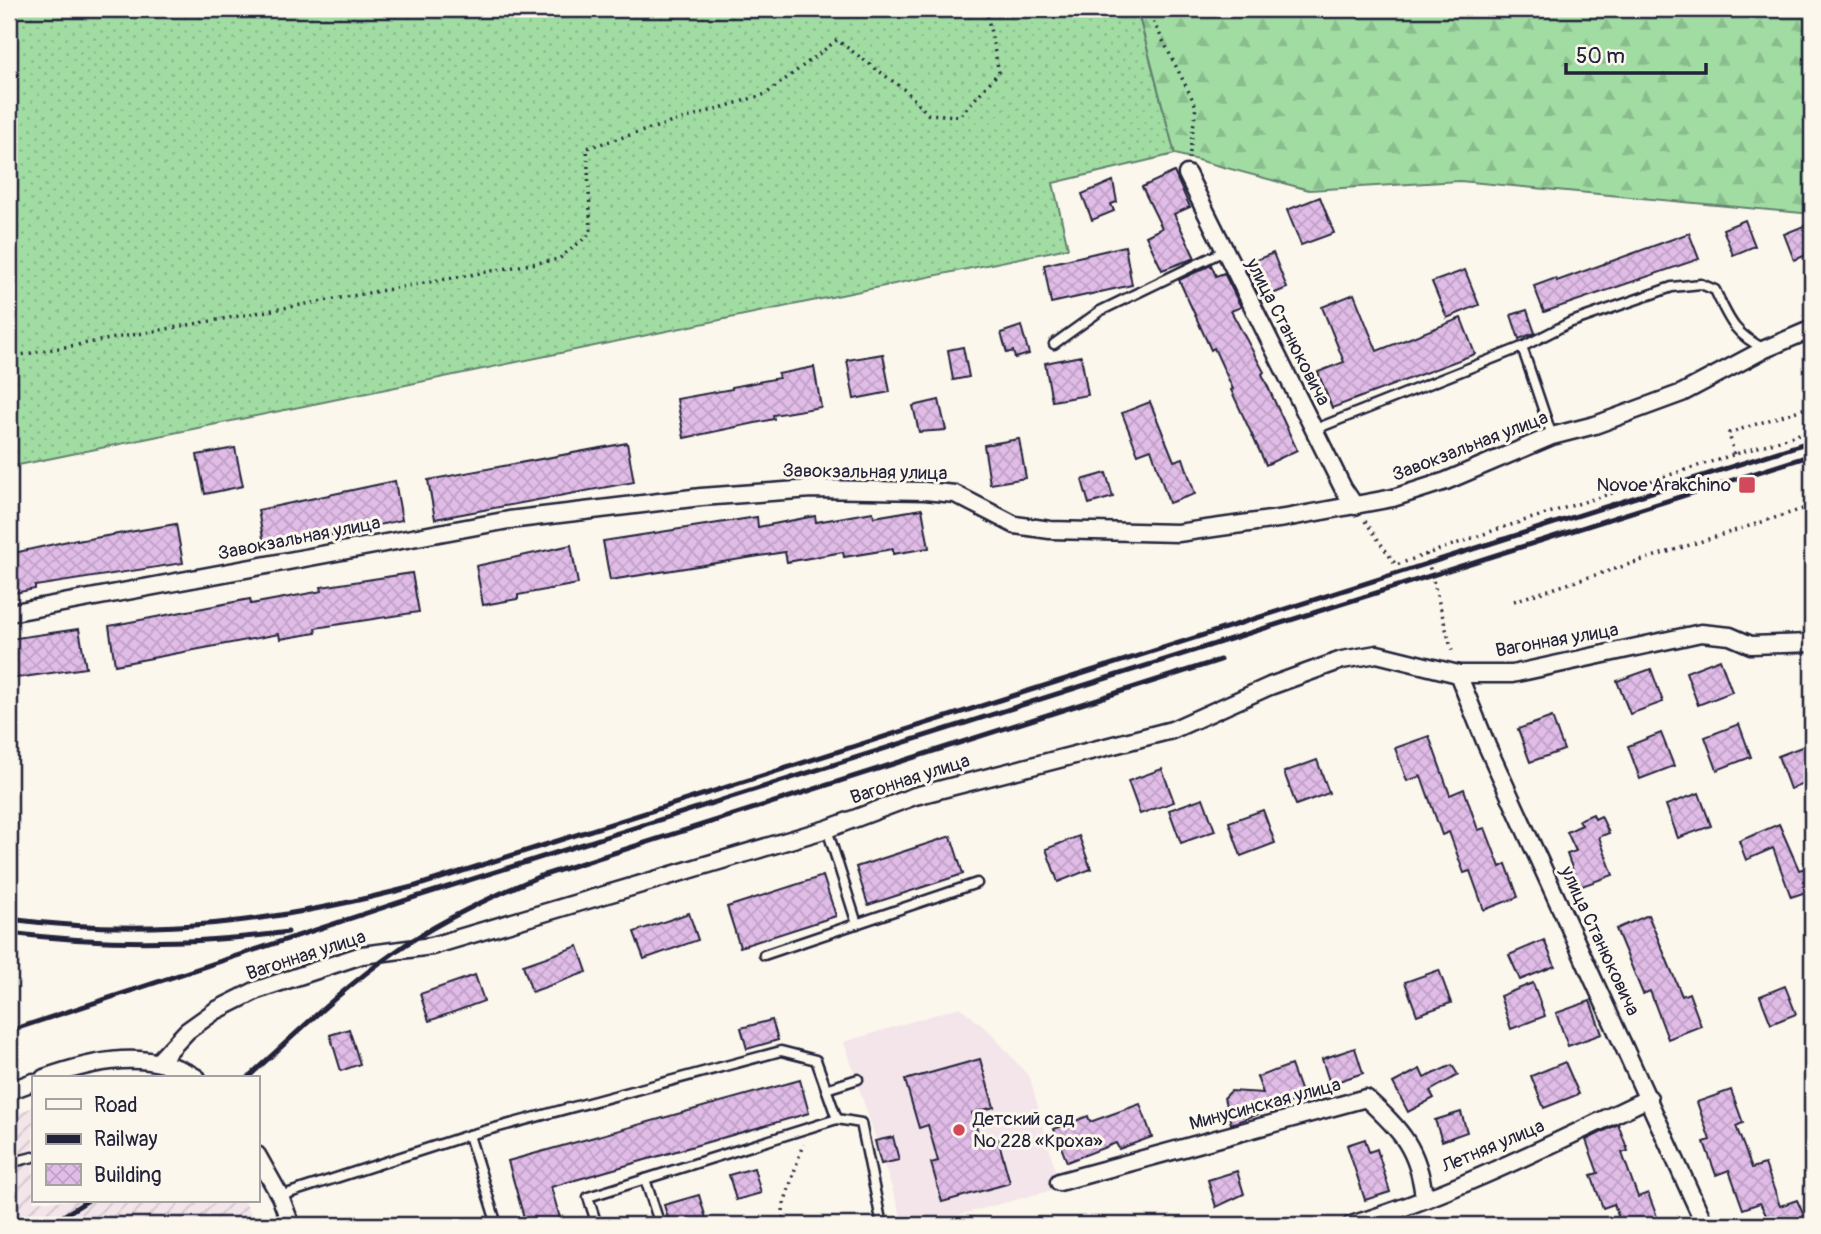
<svg xmlns="http://www.w3.org/2000/svg" width="1821" height="1234" font-family="Pangolin,sans-serif">
<style>
.built{fill:#f3e5ea}
.industrial{fill:url(#industrial-furrows)}
.grass{fill:url(#grass-dots);stroke:#62806f;stroke-width:2}
.forest{fill:url(#forest-firs);stroke:#62806f;stroke-width:2}
.building{fill:url(#building-cross-hatch);stroke:#22223b;stroke-width:2}
.lines{fill:none;stroke-linecap:round;stroke-linejoin:round}
.lane-casing{stroke:#22223b;stroke-width:13}
.street-casing{stroke:#22223b;stroke-width:21}
.path{stroke:#22223b;stroke-width:3.5;stroke-dasharray:2 5;stroke-linecap:butt}
.lane{stroke:#fbf7ec;stroke-width:8}
.street{stroke:#fbf7ec;stroke-width:16}
.rail{stroke:#22223b;stroke-width:5}
.poi-dot{fill:#d1495b;stroke:#fbf7ec;stroke-width:2.5}
.labels{text-anchor:middle;dominant-baseline:central;stroke-width:6;stroke-linejoin:round;paint-order:stroke}
.street-label{font-size:19px;fill:#22223b;stroke:#fbf7ec}
.poi-label{font-size:19px;fill:#22223b;stroke:#fbf7ec;text-anchor:end}
</style>
<defs>
<pattern id="industrial-furrows" width="10" height="10" patternUnits="userSpaceOnUse" patternTransform="scale(1.75)"><rect width="10" height="10" fill="#f3e5ea"/><path d="M-1 1l2-2M0 10L10 0M9 11l2-2" fill="none" stroke="#d0c4ca"/></pattern>
<pattern id="grass-dots" width="8" height="8" patternUnits="userSpaceOnUse" patternTransform="scale(1.75)"><rect width="8" height="8" fill="#a1dda3"/><path d="M2 2h.1M6 6h.1" fill="none" stroke="#8abd8d" stroke-width="1.8" stroke-linecap="round"/></pattern>
<pattern id="forest-firs" width="22" height="20" patternUnits="userSpaceOnUse" patternTransform="scale(1.75)"><rect width="22" height="20" fill="#a1dda3"/><path d="M5 1l3.5 6h-7zM16 11l3.5 6h-7z" fill="#8abd8d"/></pattern>
<pattern id="building-cross-hatch" width="8" height="8" patternUnits="userSpaceOnUse" patternTransform="scale(1.75)"><rect width="8" height="8" fill="#e0bce6"/><path d="M0 0l8 8M0 8l8-8" fill="none" stroke="#c0a1c6"/></pattern>
</defs>
<rect width="100%" height="100%" fill="#fbf7ec"/>
<filter id="ink" filterUnits="userSpaceOnUse"><feTurbulence type="fractalNoise" baseFrequency=".0143" numOctaves="2"/><feDisplacementMap in="SourceGraphic" scale="14" xChannelSelector="R" yChannelSelector="G"/><feConvolveMatrix kernelMatrix="1 2 1 2 8 2 1 2 1" color-interpolation-filters="sRGB"/></filter>
<g filter="url(#ink)">
<path class="built" d="M960,1007L990,1032L1030,1078L1060,1188L921,1225H904L844,1042Z"/>
<path class="industrial" d="M33,1107V1201H244L257,1225H9V1117Z"/>
<path class="grass" d="M9,9H1137L1175,154L1053,183L1068,248L9,467Z"/>
<path class="forest" d="M1137,9H1812V214L1460,181L1309,190L1175,154Z"/>
<g class="building">
<path d="M1174,172L1190,207L1174,214L1195,258L1162,270L1146,236L1162,228L1142,187Z"/>
<path d="M1113,181L1117,202L1111,204L1114,211L1092,220L1082,194Z"/>
<path d="M1320,197L1334,233L1301,245L1287,210Z"/>
<path d="M1745,220L1755,246L1733,255L1723,229Z"/>
<path d="M1806,225L1812,241V253L1794,260L1784,234Z"/>
<path d="M1689,233L1699,259L1544,312L1534,286L1556,278L1557,281Z"/>
<path d="M1125,246L1132,285L1051,303L1044,265Z"/>
<path d="M1273,253L1287,288L1261,299L1244,265Z"/>
<path d="M1211,265L1216,276L1224,273L1241,307L1231,311L1264,372L1262,374L1297,450L1266,465L1231,390L1233,389L1214,348L1211,350L1179,280Z"/>
<path d="M1465,270L1479,305L1447,318L1432,282Z"/>
<path d="M1354,294L1377,351L1461,318L1475,354L1332,408L1318,372L1344,362L1322,307Z"/>
<path d="M1527,310L1535,333L1519,339L1511,315Z"/>
<path d="M1021,326L1029,354L1015,358L1013,351L1007,353L1001,333Z"/>
<path d="M963,347L969,377L953,380L948,350Z"/>
<path d="M883,354L890,392L854,399L847,360Z"/>
<path d="M1081,356L1088,395L1052,401L1045,363Z"/>
<path d="M814,367L821,407L773,415L774,419L684,438L677,399L732,389V387L779,378L778,374Z"/>
<path d="M939,400L946,430L919,432L913,406Z"/>
<path d="M1150,402L1174,461L1183,458L1195,494L1169,503L1151,449L1138,454L1122,413Z"/>
<path d="M1019,439L1026,478L990,484L984,445Z"/>
<path d="M627,443L634,482L435,519L428,480Z"/>
<path d="M235,448L243,486L205,494L197,455Z"/>
<path d="M1106,473L1113,497L1089,504L1082,480Z"/>
<path d="M395,481L402,520L265,549L258,510Z"/>
<path d="M922,509L929,548L893,554V549L844,557L843,552L787,562L785,552L610,580L603,541L757,517L758,527L815,516L816,522L873,512L874,517Z"/>
<path d="M176,524L183,563L35,586V589L9,594V554L77,539V541Z"/>
<path d="M571,545L578,584L518,595V599L483,605L476,566Z"/>
<path d="M412,573L419,612L315,628L316,633L280,639L279,634L115,665L109,626L250,599L251,604L322,591L321,587Z"/>
<path d="M79,629L86,668L9,679V639Z"/>
<path d="M1720,659L1732,692L1698,705L1686,672Z"/>
<path d="M1651,669L1663,702L1630,714L1617,681Z"/>
<path d="M1552,717L1564,750L1530,762L1518,729Z"/>
<path d="M1739,724L1751,757L1717,770L1705,737Z"/>
<path d="M1661,733L1674,766L1640,779L1628,746Z"/>
<path d="M1429,736L1450,795L1464,789L1478,830L1485,828L1500,867L1506,864L1518,897L1484,910L1470,871L1464,873L1449,832L1442,835L1421,776L1407,781L1395,748Z"/>
<path d="M1812,743V781L1790,789L1778,756Z"/>
<path d="M1317,760L1329,793L1296,805L1284,772Z"/>
<path d="M1162,769L1174,802L1140,814L1128,781Z"/>
<path d="M1699,793L1711,826L1678,838L1666,805Z"/>
<path d="M1203,798L1215,831L1181,843L1169,810Z"/>
<path d="M1263,810L1275,843L1241,856L1229,822Z"/>
<path d="M1593,814L1595,819L1601,816L1609,833L1599,837L1613,875L1579,887L1567,854L1576,851L1567,832L1582,825L1579,820Z"/>
<path d="M1779,824L1799,870L1812,866V890L1791,897L1773,848L1746,860L1739,841Z"/>
<path d="M951,836L963,874L868,905L856,867Z"/>
<path d="M1079,836L1091,869L1058,882L1046,849Z"/>
<path d="M823,876L836,916L740,947L727,907Z"/>
<path d="M689,913L698,940L644,959L634,932Z"/>
<path d="M1648,915L1682,996L1689,993L1701,1026L1668,1039L1650,991L1643,994L1616,929Z"/>
<path d="M1544,940L1555,966L1520,980L1509,955Z"/>
<path d="M578,946L587,972L532,992L523,965Z"/>
<path d="M1439,970L1451,1003L1417,1015L1405,982Z"/>
<path d="M475,975L484,1001L429,1021L420,994Z"/>
<path d="M1533,983L1545,1016L1511,1029L1500,996Z"/>
<path d="M1785,986L1796,1014L1771,1024L1760,996Z"/>
<path d="M1590,1001L1602,1034L1568,1046L1556,1013Z"/>
<path d="M772,1020L778,1040L747,1049L741,1028Z"/>
<path d="M349,1029L360,1064L341,1071L330,1035Z"/>
<path d="M1355,1048L1363,1073L1330,1084L1322,1059Z"/>
<path d="M980,1059L994,1107L972,1113L981,1143L998,1139L1010,1183L942,1202L931,1163L938,1161L928,1125L919,1128L905,1080Z"/>
<path d="M1565,1062L1579,1094L1544,1108L1531,1076Z"/>
<path d="M1291,1065L1303,1098L1231,1124L1224,1098L1231,1091L1263,1093L1257,1077Z"/>
<path d="M1452,1065L1458,1075L1430,1091L1434,1098L1408,1112L1393,1083L1420,1069L1424,1078Z"/>
<path d="M800,1080L809,1113L551,1187L562,1225H526L508,1161Z"/>
<path d="M1731,1090L1743,1123L1736,1126L1752,1168L1765,1164L1780,1206L1797,1200L1808,1225H1771L1760,1203L1743,1209L1729,1170L1716,1175L1704,1142L1710,1140L1697,1102Z"/>
<path d="M1140,1104L1152,1137L1119,1149L1116,1143L1067,1162L1054,1129L1088,1116L1090,1122Z"/>
<path d="M1461,1112L1467,1132L1442,1141L1435,1120Z"/>
<path d="M1618,1124L1628,1151L1622,1153L1638,1197L1648,1193L1660,1225H1621L1614,1204L1603,1208L1591,1175L1598,1173L1586,1140Z"/>
<path d="M893,1137L899,1160L881,1164L875,1141Z"/>
<path d="M1365,1139L1369,1152L1377,1149L1390,1192L1365,1200L1347,1145Z"/>
<path d="M754,1168L761,1193L736,1200L729,1175Z"/>
<path d="M1237,1171L1244,1194L1216,1207L1208,1180Z"/>
<path d="M699,1195L708,1225H670L664,1205Z"/>
</g>
<g class="lines">
<defs>
<g id="lane">
<path d="M1054,344L1100,311L1224,251"/>
<path d="M1522,347L1552,436"/>
<path d="M1313,430L1522,347L1569,323L1672,287L1701,284L1715,290C1729,320 1734,334 1765,349"/>
<path d="M827,829L857,924"/>
<path d="M764,955L977,883"/>
<path d="M826,1089L858,1079"/>
<path d="M837,1119L861,1123L882,1225"/>
<path d="M469,1135L497,1225"/>
<path d="M9,1163L33,1157"/>
<path d="M645,1179L660,1225"/>
<path d="M280,1196L469,1135L781,1051L816,1060L837,1119L588,1197L597,1225"/>
</g>
<g id="street">
<path d="M1187,174L1343,488L1355,506"/>
<path d="M9,613L509,520L701,497L812,489L925,491L955,494L1015,525L1050,530L1178,533L1285,518L1393,498L1446,481L1552,436L1595,425L1682,393L1765,349L1812,329"/>
<path d="M1458,674L1487,746L1705,1225"/>
<path d="M158,1062L187,1031L215,1011L257,990L362,955L432,946L827,829L915,796L1172,730L1270,686L1342,660L1377,654L1458,674H1512L1701,633L1730,636L1751,645L1812,643"/>
<path d="M44,1078C95,1060 148,1048 197,1078"/>
<path d="M9,1091L33,1082"/>
<path d="M257,1155L280,1196L291,1225"/>
<path d="M1059,1182L1366,1098C1401,1130 1419,1149 1424,1198"/>
<path d="M1351,1225C1453,1194 1552,1144 1649,1098"/>
</g>
</defs>
<use href="#lane" class="lane-casing"/>
<use href="#street" class="street-casing"/>
<g class="path">
<path d="M1147,9L1196,106L1189,159"/>
<path d="M9,357L559,259L591,233L587,148L766,94L837,40L906,91L928,114L960,116L999,72L986,9"/>
<path d="M1734,454L1729,433L1812,406"/>
<path d="M1365,521L1396,565L1498,529L1812,430"/>
<path d="M1426,554L1453,655"/>
<path d="M1514,601L1812,506"/>
<path d="M784,1225L783,1207L803,1144"/>
</g>
<use href="#lane" class="lane"/>
<use href="#street" class="street"/>
<g class="rail">
<path d="M9,919C155,938 274,923 416,886L1812,441"/>
<path d="M9,933C103,945 194,945 288,932"/>
<path d="M9,1031L403,901L1812,455"/>
<path d="M247,1078C295,1035 341,989 395,952C439,921 488,898 538,877L1220,660"/>
<path d="M49,1225L87,1201"/>
</g>
</g>
</g>
<g class="poi-dot">
<rect x="1738" y="476" width="18" height="18" rx="3.5"/>
<circle cx="959" cy="1130" r="7"/>
</g>
<g class="labels">
<g class="street-label">
<text transform="translate(1288 332) rotate(63)">улица Станюковича</text>
<text transform="translate(1470 446) rotate(-21)">Завокзальная улица</text>
<text transform="translate(865 472) rotate(1)">Завокзальная улица</text>
<text transform="translate(299 538) rotate(-11)">Завокзальная улица</text>
<text transform="translate(1557 640) rotate(-10)">Вагонная улица</text>
<text transform="translate(910 779) rotate(-18)">Вагонная улица</text>
<text transform="translate(1600 941) rotate(65)">улица Станюковича</text>
<text transform="translate(306 955) rotate(-18)">Вагонная улица</text>
<text transform="translate(1265 1104) rotate(-15)">Минусинская улица</text>
<text transform="translate(1493 1146) rotate(-23)">Летняя улица</text>
</g>
<g class="poi-label">
<text x="1731" y="485">Novoe Arakchino</text>
<text x="973" y="1119" text-anchor="start">Детский сад<tspan x="973" dy="22">№ 228 «Кроха»</tspan></text>
</g>
</g>
<rect width="1821" height="1234" fill="none" stroke="#fbf7ec" stroke-width="35"/>
<rect x="18" y="18" width="1786" height="1199" fill="none" stroke="#22223b" stroke-width="2.5" filter="url(#ink)"/>
<rect x="32" y="1076" width="228" height="126" fill="#fbf7ec" stroke="#a4a2a5" stroke-width="2"/>
<rect x="46" y="1099" width="35" height="10" fill="#fbf7ec" stroke="#a4a2a5" stroke-width="2"/>
<text x="94" y="1112" font-size="21" fill="#22223b">Road</text>
<rect x="46" y="1134" width="35" height="10" fill="#22223b" stroke="#a4a2a5" stroke-width="2"/>
<text x="94" y="1146" font-size="21" fill="#22223b">Railway</text>
<rect x="46" y="1164" width="35" height="21" fill="url(#building-cross-hatch)" stroke="#a4a2a5" stroke-width="2"/>
<text x="94" y="1182" font-size="21" fill="#22223b">Building</text>
<path d="M1566 63v10h140v-10" fill="none" stroke="#22223b" stroke-width="3.5"/>
<text x="1576" y="63" font-size="21" fill="#22223b" stroke="#fbf7ec" stroke-width="5" paint-order="stroke">50 m</text>
</svg>
